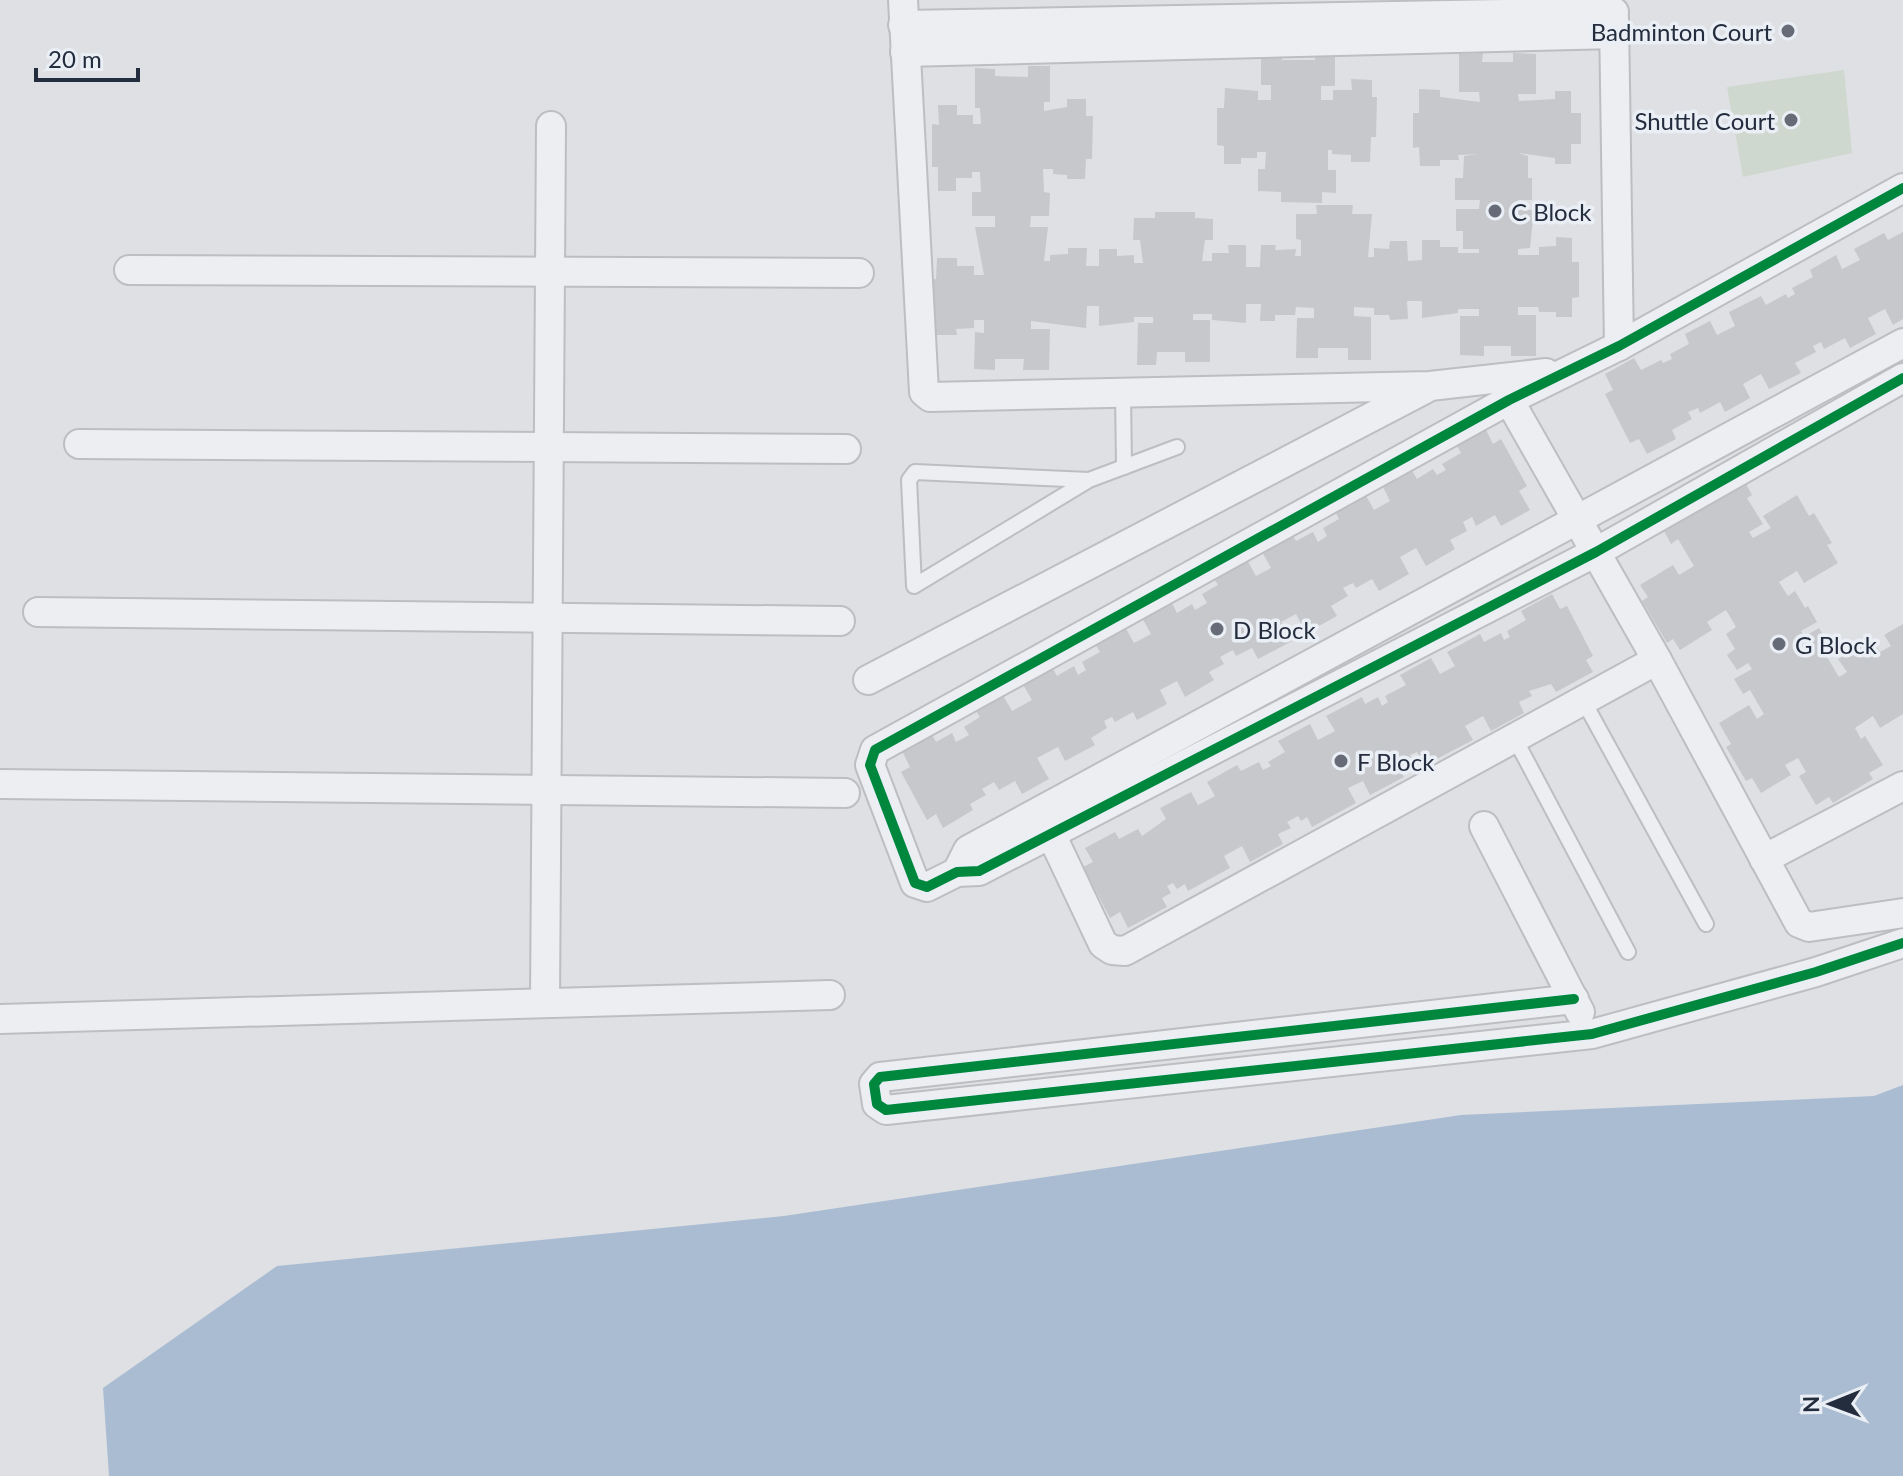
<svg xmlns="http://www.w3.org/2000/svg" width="1903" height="1476" font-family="Lato,sans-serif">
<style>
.green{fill:#ced8ce}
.water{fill:#aabcd2}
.building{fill:#c6c8cc}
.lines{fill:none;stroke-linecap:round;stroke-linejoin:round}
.lane-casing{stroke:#bcbec2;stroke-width:18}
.street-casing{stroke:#bcbec2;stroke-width:32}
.lane{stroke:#edeef1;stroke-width:14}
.street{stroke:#edeef1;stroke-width:28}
.cycleway-casing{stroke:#eaeef5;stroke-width:15}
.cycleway{stroke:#00873e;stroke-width:10}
.poi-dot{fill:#656c78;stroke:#eaeef5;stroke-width:3}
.labels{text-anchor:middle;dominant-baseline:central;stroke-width:7;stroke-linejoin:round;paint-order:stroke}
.poi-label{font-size:24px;fill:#242d3e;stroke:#eaeef5;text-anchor:start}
</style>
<rect width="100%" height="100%" fill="#dee0e4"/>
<path class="green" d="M1844,70L1852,153L1743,177L1727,87Z"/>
<path class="water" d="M1903,1085V1476H109L103,1388L277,1266L784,1216L1461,1115L1874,1096Z"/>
<g class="building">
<path d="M1315,46H1335V86H1321V100H1333V90H1352L1351,79L1372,80V97H1377L1376,137H1371L1370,162H1351V155L1332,154V150H1328V170H1336V193L1322,192V203L1281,202V192L1258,191V169H1265L1266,152H1257V158H1241V164H1224V146L1217,145V108H1224L1225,88L1258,91V100H1271V85H1261V48L1282,49V60H1315Z"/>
<path d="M1483,53L1482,62H1513V53L1536,54V94H1518L1519,101L1555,99V91H1571V113H1581V144H1571V164H1555V158L1518,153L1528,156V178H1532V200H1518V210H1534L1530,248L1518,249V255H1539V247L1556,246V237L1572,238V262H1579V297L1572,298V317H1556V312H1539L1538,307H1518V315H1536V356H1511V346H1484V356L1460,355V316H1479V309H1458V313L1422,318V301H1407L1408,319L1390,320L1389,315H1374V308L1354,307V316L1371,317V360H1348V348H1318V358H1296L1297,318H1314V308L1296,307L1295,315H1275V321H1260L1261,304H1246V323L1212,320V314H1193V320H1210V362H1185V352H1157L1156,365H1137L1138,323H1153V317H1134V322L1099,326V306H1087L1086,328L1031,321V329H1050L1049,370H1023L1024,359H995V370L974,369L975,332L984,333V320H974V328L956,329L957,335H936V314H930V279H936L937,258H957V266H974V275H984L975,227H995V216H972V192H981L980,172H972V178H956V191H938V167H932V124L939,125L938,105H957V115H973V124H981L980,108H975V68L995,69V76L1028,77V66H1050V102H1044V111L1067,107V99H1086V116H1093L1092,159H1086L1085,179H1067V175L1053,174V169H1043L1044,192L1050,193L1049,216H1031L1030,227H1048L1044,261H1050V255L1068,254V248H1087L1086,266H1099V249H1117V256L1134,255V263H1143L1140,240H1133L1134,218H1155V212H1195V218L1213,219V240H1205L1202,261H1212V253H1229L1228,245H1246V267H1260L1261,245H1276L1275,250L1296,249L1295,256H1301V240L1296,239V214H1317L1316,205H1353L1352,214H1372L1368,257H1374V248L1389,249L1390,241H1407L1408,261L1422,260V240H1440V247H1458V253H1479V249H1463V231H1456V209H1479L1480,200H1455V178H1463L1464,156L1479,154L1458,155L1459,160H1440V166H1420L1419,147L1413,148V113H1419V89L1440,90V97L1480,102L1479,92H1459V54Z"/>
<path d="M1903,232V319L1893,325L1885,309L1868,318L1876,334L1850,348L1845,338L1824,349L1821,342L1813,346L1816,352L1795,363L1801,373L1769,389L1761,374L1743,384L1750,398L1725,412L1720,402L1700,413L1698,408L1688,412L1692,419L1672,430L1676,439L1647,454L1639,439L1630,443L1605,394L1613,390L1605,374L1634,358L1641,370L1661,360L1663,363L1672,359L1670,354L1689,344L1685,334L1710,321L1717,335L1735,326L1729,312L1761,296L1766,305L1786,294L1788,298L1795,294L1792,288L1813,277L1810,270L1836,255L1842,269L1860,260L1854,249L1884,233L1888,240Z"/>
<path d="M1484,426L1493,444L1501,439L1527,486L1519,491L1530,510L1501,526L1495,515L1476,526L1472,517L1463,522L1467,531L1450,540L1455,549L1426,566L1416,548L1400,557L1409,574L1379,591L1372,579L1356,588L1353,583L1343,588L1348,596L1331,606L1337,616L1306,633L1296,614L1281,622L1292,641L1258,659L1252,648L1236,656L1233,650L1220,657L1224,664L1209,672L1214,680L1185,697L1177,681L1160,690L1167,704L1137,720L1133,712L1115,722L1112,717L1104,721L1107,728L1091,738L1095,745L1065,761L1058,747L1037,758L1049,779L1022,794L1015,781L999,790L994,782L982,789L986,795L970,804L973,810L943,828L936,814L927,820L901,772L910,767L901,749L931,733L936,742L952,733L956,742L969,735L964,727L980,717L974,708L1001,692L1012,711L1032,700L1021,681L1051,665L1057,676L1074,666L1078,675L1086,670L1082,662L1100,652L1094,642L1124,625L1134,643L1151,634L1141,616L1170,599L1177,613L1192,604L1195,610L1207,603L1202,594L1218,585L1213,577L1246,558L1256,576L1271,568L1261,550L1291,533L1296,541L1313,532L1318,542L1327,536L1323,528L1339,519L1334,509L1364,492L1374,510L1390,501L1382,485L1411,469L1417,479L1433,469L1437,475L1446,470L1442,464L1461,453L1455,442Z"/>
<path d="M1745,482L1752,495L1747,498L1763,524L1749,532L1753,538L1771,528L1763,516L1797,495L1809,516L1814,513L1832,543L1827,545L1838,563L1804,583L1797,571L1779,582L1788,596L1795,591L1805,608L1808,606L1817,622L1801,631L1804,637L1819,628L1828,643L1821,647L1839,677L1847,672L1838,659L1872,639L1880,652L1891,646L1884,635L1903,624V714L1880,728L1873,716L1855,728L1861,739L1865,736L1883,765L1869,773L1873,779L1833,803L1829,797L1816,805L1799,776L1806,772L1798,758L1785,765L1791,775L1761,793L1752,778L1746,781L1726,747L1731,744L1719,723L1749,705L1757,719L1764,714L1750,690L1743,694L1734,679L1752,669L1748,663L1737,670L1727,655L1735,649L1726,634L1736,627L1726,610L1707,622L1712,630L1680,650L1673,639L1667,643L1642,601L1648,597L1640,585L1673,565L1679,575L1694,566L1678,539L1671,544L1664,531L1683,520L1680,514Z"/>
<path d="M1552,594L1560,609L1567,606L1593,656L1586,660L1593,672L1556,692L1551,684L1529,691L1532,696L1519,702L1524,713L1491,731L1483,716L1465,726L1473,740L1431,762L1428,756L1422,760L1417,752L1410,755L1413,761L1399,769L1404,777L1370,795L1363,781L1348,788L1356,803L1312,827L1307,817L1301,821L1298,816L1287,822L1291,828L1278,834L1283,844L1250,862L1242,846L1224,856L1230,868L1188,891L1185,884L1177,889L1173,883L1167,886L1171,893L1162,898L1167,907L1128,928L1120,912L1110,918L1083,867L1093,862L1085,848L1115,832L1119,839L1138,829L1142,836L1166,819L1160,808L1191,792L1198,805L1215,796L1207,782L1237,765L1241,771L1259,762L1263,770L1271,766L1268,762L1285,752L1278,741L1310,724L1318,740L1335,731L1326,716L1362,697L1365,704L1378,697L1382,706L1388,702L1385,696L1406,685L1400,675L1431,658L1440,674L1455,666L1447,652L1480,634L1484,642L1501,633L1504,640L1510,637L1507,631L1526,620L1521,611Z"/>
</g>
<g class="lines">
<defs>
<g id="lane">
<path d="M1123,392L1124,467"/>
<path d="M1089,480L915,472L909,480L914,586L1089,480L1177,447"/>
<path d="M1583,700L1706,924"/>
<path d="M1514,737L1628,952"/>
</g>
<g id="street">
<path d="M903,0L924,392L930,397L1430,386L1546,373"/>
<path d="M1614,19L1619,346"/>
<path d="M903,25L1614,12"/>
<path d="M905,52L1615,34"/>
<path d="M1903,188L1619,346L1509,400L875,750L870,765L915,883L927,887L957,872L979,871L1596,552L1903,378"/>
<path d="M129,270L859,273"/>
<path d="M1509,400L1657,660L1799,923L1809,927L1903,913"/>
<path d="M79,444L846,449"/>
<path d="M38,612L840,621"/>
<path d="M868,680L1425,389"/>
<path d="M0,784L845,793"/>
<path d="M1484,826L1580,1012"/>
<path d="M1051,834L1103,944L1112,950L1125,951L1657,660"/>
<path d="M1764,859L1903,786"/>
<path d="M957,872L968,850L1903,343"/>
<path d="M1574,999L880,1077L874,1084L877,1104L886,1110L1592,1034L1816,972L1903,943"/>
<path d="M545,1003L551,126"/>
<path d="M0,1019L830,995"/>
</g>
</defs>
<use href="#lane" class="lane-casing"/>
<use href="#street" class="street-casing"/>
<use href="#lane" class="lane"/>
<use href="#street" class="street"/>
<defs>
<g id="cycleway">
<path d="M1903,188L1619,346L1509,400L875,750L870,765L915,883L927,887L957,872L979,871L1596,552L1903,378"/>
<path d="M1574,999L880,1077L874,1084L877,1104L886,1110L1592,1034L1816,972L1903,943"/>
</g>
</defs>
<use href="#cycleway" class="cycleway-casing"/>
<use href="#cycleway" class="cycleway"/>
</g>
<g class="poi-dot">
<circle cx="1788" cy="31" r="8"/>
<circle cx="1791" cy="120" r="8"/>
<circle cx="1495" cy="211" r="8"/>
<circle cx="1217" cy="629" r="8"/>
<circle cx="1779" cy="644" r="8"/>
<circle cx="1341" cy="761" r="8"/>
</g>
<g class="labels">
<g class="poi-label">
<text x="1772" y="31" text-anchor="end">Badminton Court</text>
<text x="1775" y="120" text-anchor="end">Shuttle Court</text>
<text x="1511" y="211">C Block</text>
<text x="1233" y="629">D Block</text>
<text x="1795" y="644">G Block</text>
<text x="1357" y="761">F Block</text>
</g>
</g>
<g transform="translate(1831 1404) rotate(269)" stroke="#eaeef5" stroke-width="6" paint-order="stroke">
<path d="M0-6L14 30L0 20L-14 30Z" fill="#242d3e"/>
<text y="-12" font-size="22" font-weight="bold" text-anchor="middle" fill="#242d3e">N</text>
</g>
<path d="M36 68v12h102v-12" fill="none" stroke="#242d3e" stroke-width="4"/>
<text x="48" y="68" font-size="24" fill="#242d3e" stroke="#eaeef5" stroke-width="6" paint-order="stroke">20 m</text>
</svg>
